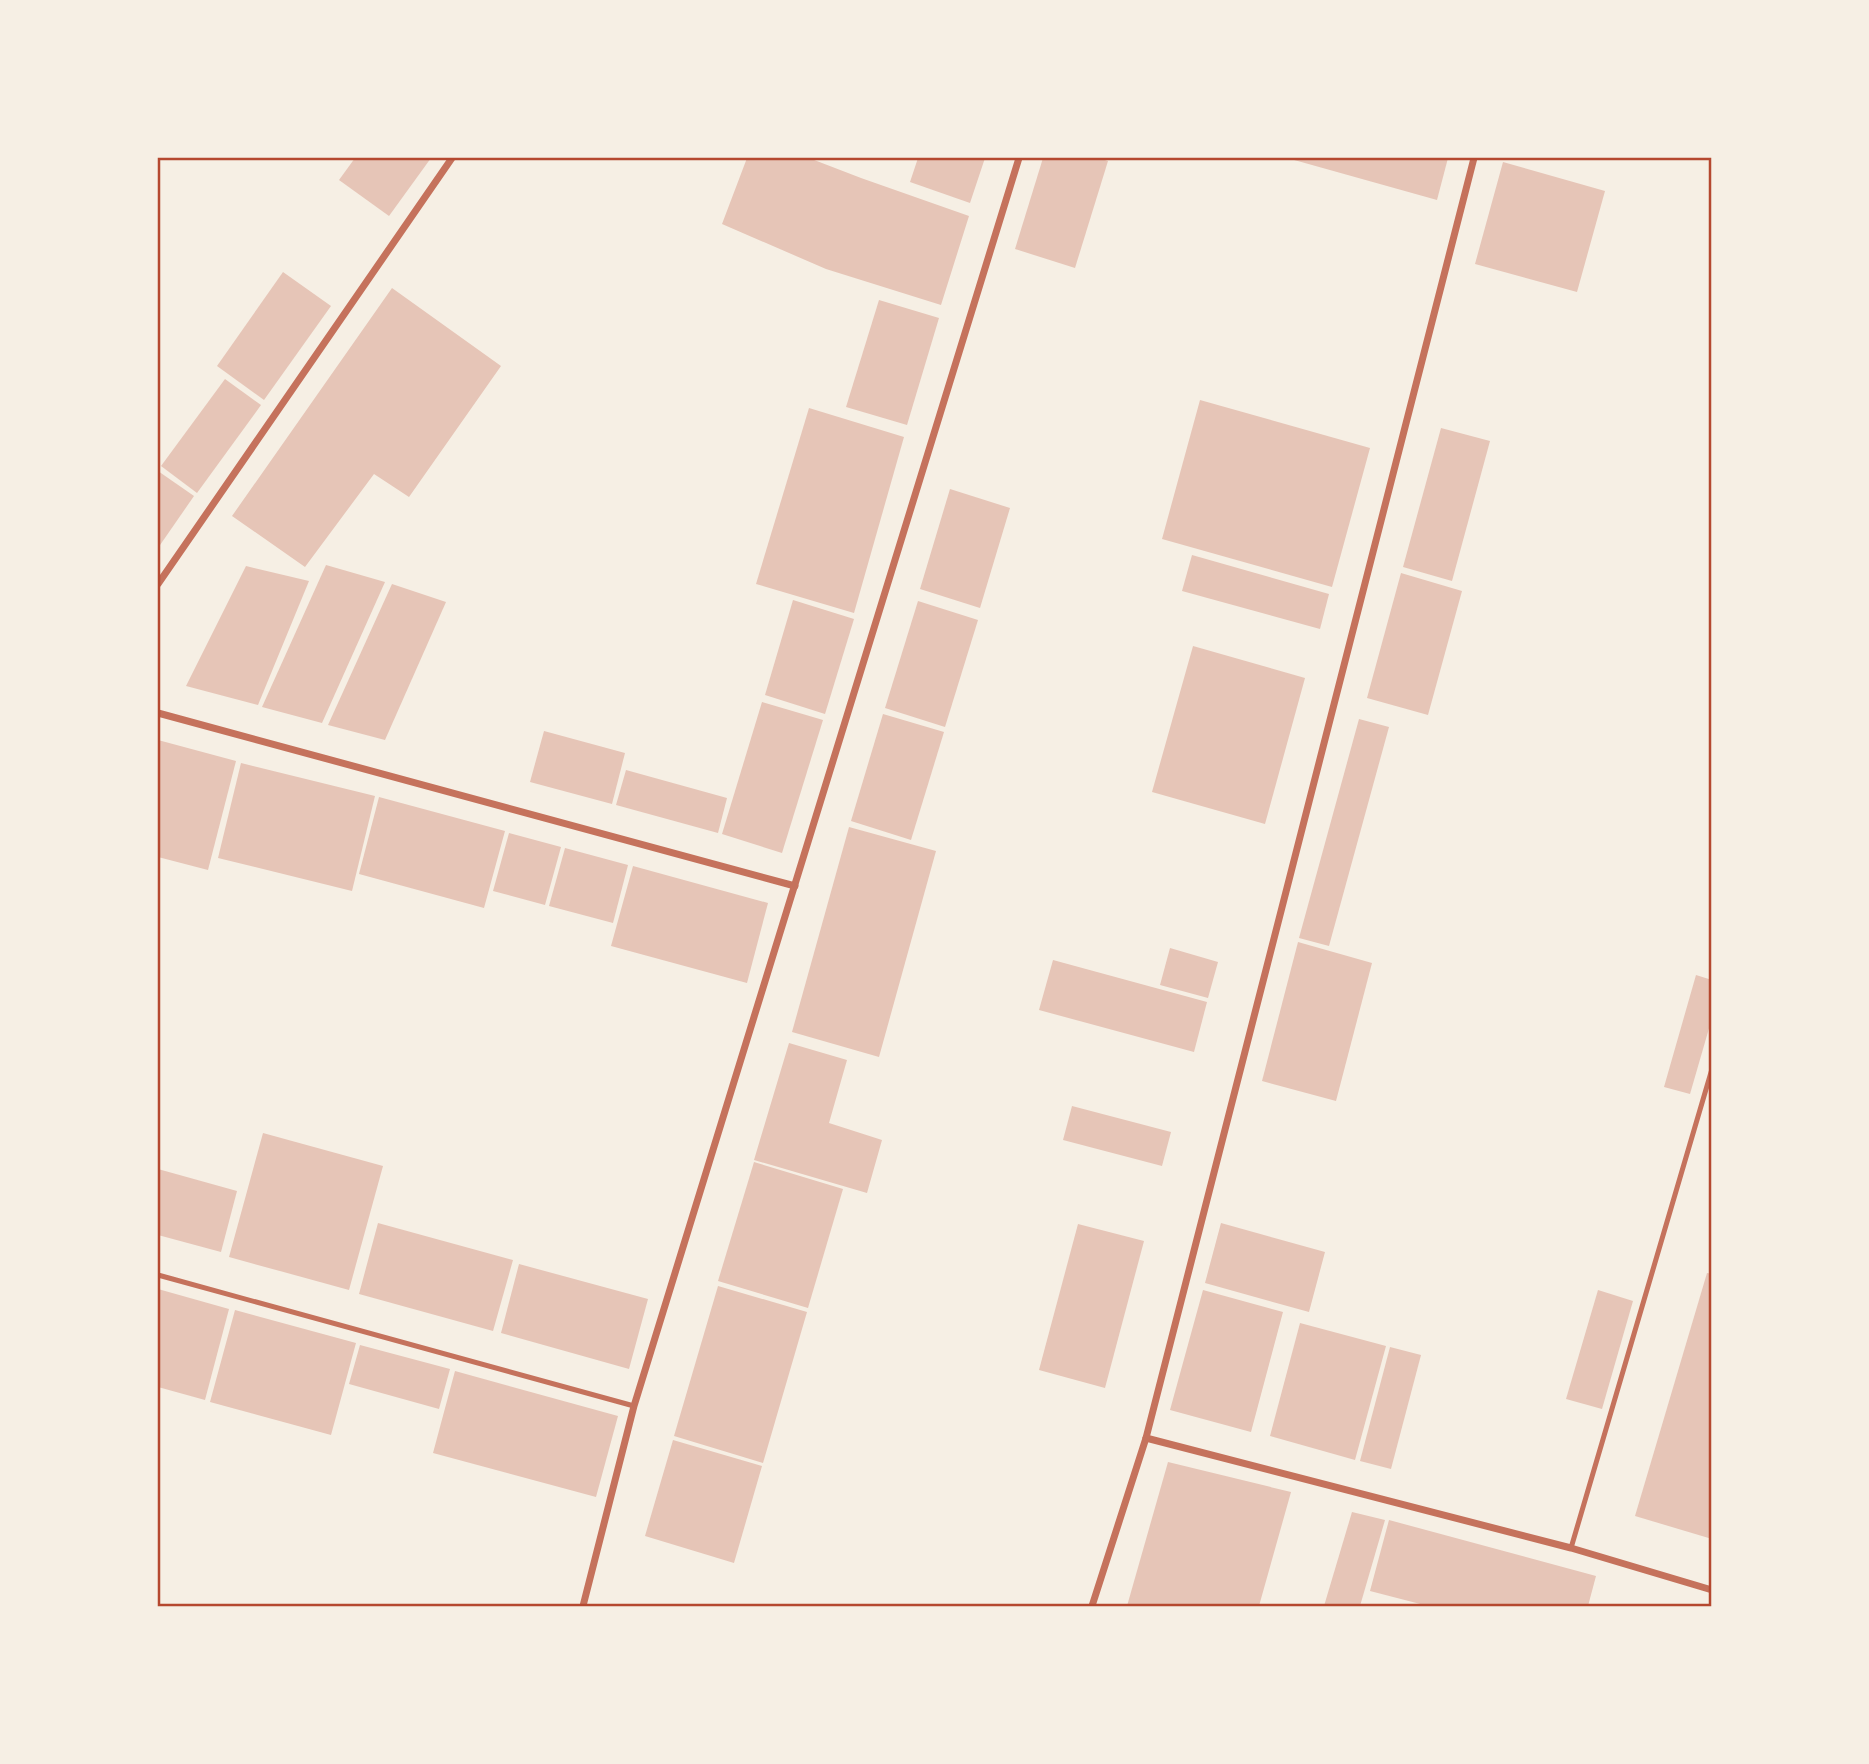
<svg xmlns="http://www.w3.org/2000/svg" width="1869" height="1764" font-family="Roboto,sans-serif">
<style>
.building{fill:#e6c5b7}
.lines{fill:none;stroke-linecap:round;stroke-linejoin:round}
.service{stroke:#c5725c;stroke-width:5}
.minor{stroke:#c5725c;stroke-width:7}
.neatline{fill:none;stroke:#b5482f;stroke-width:2.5}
</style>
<rect width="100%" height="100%" fill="#f6efe4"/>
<g class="building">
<path d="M355,158H431L389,216L339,180Z"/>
<path d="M747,158H809L861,178L969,216L941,305L826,269L722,224Z"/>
<path d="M918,158H985L970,203L910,182Z"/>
<path d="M1043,158H1099L1108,161L1075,268L1015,249Z"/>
<path d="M1287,158H1448L1437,200Z"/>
<path d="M1503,162L1605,191L1577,292L1475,264Z"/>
<path d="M283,272L331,306L264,400L217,366Z"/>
<path d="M392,288L501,366L409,497L374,474L305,567L232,516Z"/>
<path d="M879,300L939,318L907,425L846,407Z"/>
<path d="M225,379L261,405L197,493L161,466Z"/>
<path d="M1200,400L1370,448L1332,587L1162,539Z"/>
<path d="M809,408L904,437L854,613L756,584Z"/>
<path d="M1441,428L1490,441L1452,581L1403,567Z"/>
<path d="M158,471L194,496L158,548Z"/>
<path d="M950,489L1010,508L980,608L920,589Z"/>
<path d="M1192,555L1329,594L1320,629L1182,591Z"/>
<path d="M326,565L385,582L322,723L262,707Z"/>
<path d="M246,566L309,581L258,705L186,686Z"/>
<path d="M1401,573L1462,591L1428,715L1367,698Z"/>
<path d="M392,584L446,602L385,740L328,725Z"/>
<path d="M793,600L854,619L825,714L765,695Z"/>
<path d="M918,601L978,620L945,727L885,708Z"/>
<path d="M1193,646L1305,678L1265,824L1152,792Z"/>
<path d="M762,702L823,720L782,853L722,834Z"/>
<path d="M883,714L944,732L911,840L851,821Z"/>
<path d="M1359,719L1389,727L1329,946L1299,938Z"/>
<path d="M544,731L625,753L612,804L530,782Z"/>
<path d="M158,740L236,761L208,870L158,857Z"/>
<path d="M241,763L375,796L352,891L218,858Z"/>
<path d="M626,770L727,798L718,833L616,805Z"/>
<path d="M379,797L505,831L484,908L359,874Z"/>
<path d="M849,827L936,851L879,1057L792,1032Z"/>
<path d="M509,833L561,847L545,905L493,891Z"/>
<path d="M565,848L628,865L613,923L549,906Z"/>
<path d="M633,866L768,903L747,983L611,946Z"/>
<path d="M1298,942L1372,963L1336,1101L1262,1081Z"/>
<path d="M1170,948L1218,962L1208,998L1160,985Z"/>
<path d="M1053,960L1207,1002L1194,1052L1039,1010Z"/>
<path d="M1696,975L1712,980V1018L1690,1094L1664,1087Z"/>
<path d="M789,1043L847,1060L829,1123L882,1140L867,1193L754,1160Z"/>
<path d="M1072,1106L1171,1132L1162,1166L1063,1140Z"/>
<path d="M263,1133L383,1166L349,1290L229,1257Z"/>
<path d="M754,1162L843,1189L808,1308L718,1281Z"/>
<path d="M158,1169L237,1191L221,1252L158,1235Z"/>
<path d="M378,1223L513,1260L493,1331L359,1294Z"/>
<path d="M1221,1223L1325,1252L1309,1312L1205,1283Z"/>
<path d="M1078,1224L1144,1241L1105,1388L1039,1370Z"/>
<path d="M519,1264L648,1299L629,1369L501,1333Z"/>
<path d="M1707,1273L1712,1274V1539L1635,1516Z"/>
<path d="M718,1286L807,1312L763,1463L674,1436Z"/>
<path d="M158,1289L229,1309L205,1400L158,1387Z"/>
<path d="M1203,1290L1283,1312L1251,1432L1170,1410Z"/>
<path d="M1598,1290L1633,1301L1602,1409L1566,1399Z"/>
<path d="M235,1310L356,1343L331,1435L210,1402Z"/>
<path d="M1300,1323L1386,1346L1355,1460L1270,1436Z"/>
<path d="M360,1345L450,1369L439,1409L349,1384Z"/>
<path d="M1390,1347L1421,1355L1391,1469L1360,1461Z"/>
<path d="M455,1371L618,1416L596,1497L433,1453Z"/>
<path d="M673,1440L762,1466L734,1563L645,1536Z"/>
<path d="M1168,1462L1291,1492L1259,1606H1127Z"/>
<path d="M1352,1512L1385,1520L1360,1606H1324Z"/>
<path d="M1389,1520L1596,1576L1588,1606H1428L1370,1591Z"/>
</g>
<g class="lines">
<g class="service">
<path d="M158,1275L634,1406"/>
<path d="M1571,1548L1712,1069"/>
</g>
<g class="minor">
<path d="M158,584L452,158"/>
<path d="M158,713L795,886"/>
<path d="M1146,1438L1571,1548L1712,1590"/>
<path d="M583,1606L634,1406L1019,158"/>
<path d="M1092,1606L1146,1438L1474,158"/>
</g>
</g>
<rect width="1869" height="1764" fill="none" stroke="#f6efe4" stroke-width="318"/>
<rect x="159" y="159" width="1551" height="1446" class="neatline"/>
</svg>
